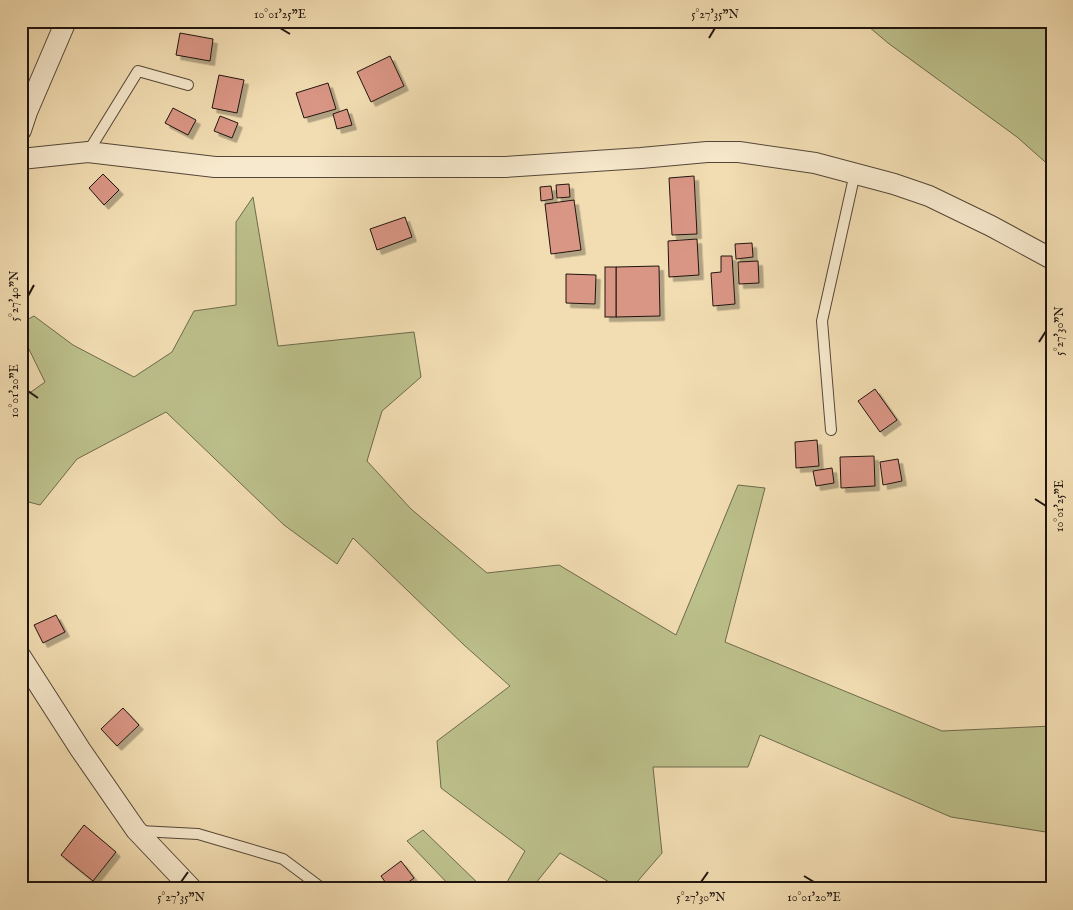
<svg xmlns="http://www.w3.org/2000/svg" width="1073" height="910" font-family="'IM FELL English',serif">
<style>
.green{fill:#bcc08b;stroke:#6e6a4d}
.building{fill:#da9685;stroke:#20150f;filter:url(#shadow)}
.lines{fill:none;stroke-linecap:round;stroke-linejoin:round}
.lane-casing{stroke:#544738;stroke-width:12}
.street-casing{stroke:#544738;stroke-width:22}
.lane{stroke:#f7e9cd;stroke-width:10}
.street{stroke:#f7e9cd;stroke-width:20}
.ticks{fill:none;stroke:#20150f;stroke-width:2}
.neatline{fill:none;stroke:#20150f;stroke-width:2}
.ticks-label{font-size:12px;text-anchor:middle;fill:#20150f}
</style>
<defs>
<filter id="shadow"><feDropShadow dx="4.5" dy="4.5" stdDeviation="0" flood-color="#0004"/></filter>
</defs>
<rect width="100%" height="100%" fill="#f2ddb2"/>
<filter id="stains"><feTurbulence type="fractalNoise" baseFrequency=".004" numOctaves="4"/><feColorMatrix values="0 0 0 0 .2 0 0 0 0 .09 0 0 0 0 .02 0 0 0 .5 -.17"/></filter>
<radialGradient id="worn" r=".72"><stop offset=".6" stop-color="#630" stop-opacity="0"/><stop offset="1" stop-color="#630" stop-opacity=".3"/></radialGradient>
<g class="green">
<path d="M862,21H1041L1052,31V168L1017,137L888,43Z"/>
<path d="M253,197L278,346L414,332L421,377L382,411L367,461L411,509L487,573L559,565L676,635L738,485L765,488L725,642L942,731L1052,726V833L951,817L760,735L748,767H653L662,853L631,889H621L560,853L531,889H503L525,851L441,788L437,741L510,686L464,645L353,538L337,564L284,525L166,412L77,459L40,505L21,500V399L45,382L21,333V323L34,316L73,345L134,377L172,352L194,311L236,305V222Z"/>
<path d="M423,830L484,889H453L407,841Z"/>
</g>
<g class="building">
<path d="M180,33L213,39L210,61L176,55Z"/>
<path d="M390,56L404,86L371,102L357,72Z"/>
<path d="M219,75L244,80L237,113L212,108Z"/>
<path d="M328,83L336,109L304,118L296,93Z"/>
<path d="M173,108L196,120L188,135L165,123Z"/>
<path d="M347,109L352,125L337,129L333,114Z"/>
<path d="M220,116L238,123L232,138L214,131Z"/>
<path d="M103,174L119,190L104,205L89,188Z"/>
<path d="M694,176L697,234L672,235L669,178Z"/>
<path d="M569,184L570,197L557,198L556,185Z"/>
<path d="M551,186L553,199L541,201L540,187Z"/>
<path d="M574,200L581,250L551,254L545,204Z"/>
<path d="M405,217L412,237L377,250L370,229Z"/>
<path d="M697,239L699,275L669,277L668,241Z"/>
<path d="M752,243L753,257L736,259L735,244Z"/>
<path d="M721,256H732L735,304L713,306L711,273L721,272Z"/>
<path d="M758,261L759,283L739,284L738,262Z"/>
<path d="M659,266L660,316L616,317V267Z"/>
<rect x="605" y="267" width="11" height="50"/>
<path d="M566,274L596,275L595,304L566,303Z"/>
<path d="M875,389L897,420L880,432L858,401Z"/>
<path d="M817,440L819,466L796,468L795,442Z"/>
<path d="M874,456L875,486L841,488L840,457Z"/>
<path d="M898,459L902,481L883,485L880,462Z"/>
<path d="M832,468L834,483L816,486L813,471Z"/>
<path d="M56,615L65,632L43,643L34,625Z"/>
<path d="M123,708L139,725L117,746L101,729Z"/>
<path d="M84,825L116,852L93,881L61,855Z"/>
<path d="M401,861L414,878L399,889H390L381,876Z"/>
</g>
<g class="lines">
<defs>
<g id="lane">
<path d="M88,152L138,71L188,85"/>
<path d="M831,430L822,321L855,173"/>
<path d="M140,831L198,834L283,859L323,889"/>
</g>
<g id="street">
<path d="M21,130L27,112L66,21"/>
<path d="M21,159L88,152L215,167H505L641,158L707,152H739L815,163L894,184L929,196L991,226L1052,259"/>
<path d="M21,657L80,749L136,830L192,889"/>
</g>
</defs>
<use href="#lane" class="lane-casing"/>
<use href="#street" class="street-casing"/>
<use href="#lane" class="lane"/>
<use href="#street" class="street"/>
</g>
<path class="ticks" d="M280,28L290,34M709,38L715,28M28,296L34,285M1039,342L1046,331M28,391L38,398M1035,499L1046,506M804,876L814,882M181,882L188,872M701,882L708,872"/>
<rect width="1073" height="910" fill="none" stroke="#f2ddb2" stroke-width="55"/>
<rect x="28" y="28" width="1018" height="854" class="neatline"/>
<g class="ticks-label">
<text x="280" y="18">10°01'25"E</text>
<text x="715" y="18">5°27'35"N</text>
<text transform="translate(14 296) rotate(-90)" y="4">5°27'40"N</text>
<text transform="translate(1059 331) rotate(-90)" y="4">5°27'30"N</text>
<text transform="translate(14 391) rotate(-90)" y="4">10°01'20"E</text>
<text transform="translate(1059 506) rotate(-90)" y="4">10°01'25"E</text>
<text x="181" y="901">5°27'35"N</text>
<text x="701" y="901">5°27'30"N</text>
<text x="814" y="901">10°01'20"E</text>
</g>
<rect width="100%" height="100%" filter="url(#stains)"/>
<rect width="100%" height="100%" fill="url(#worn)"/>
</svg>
